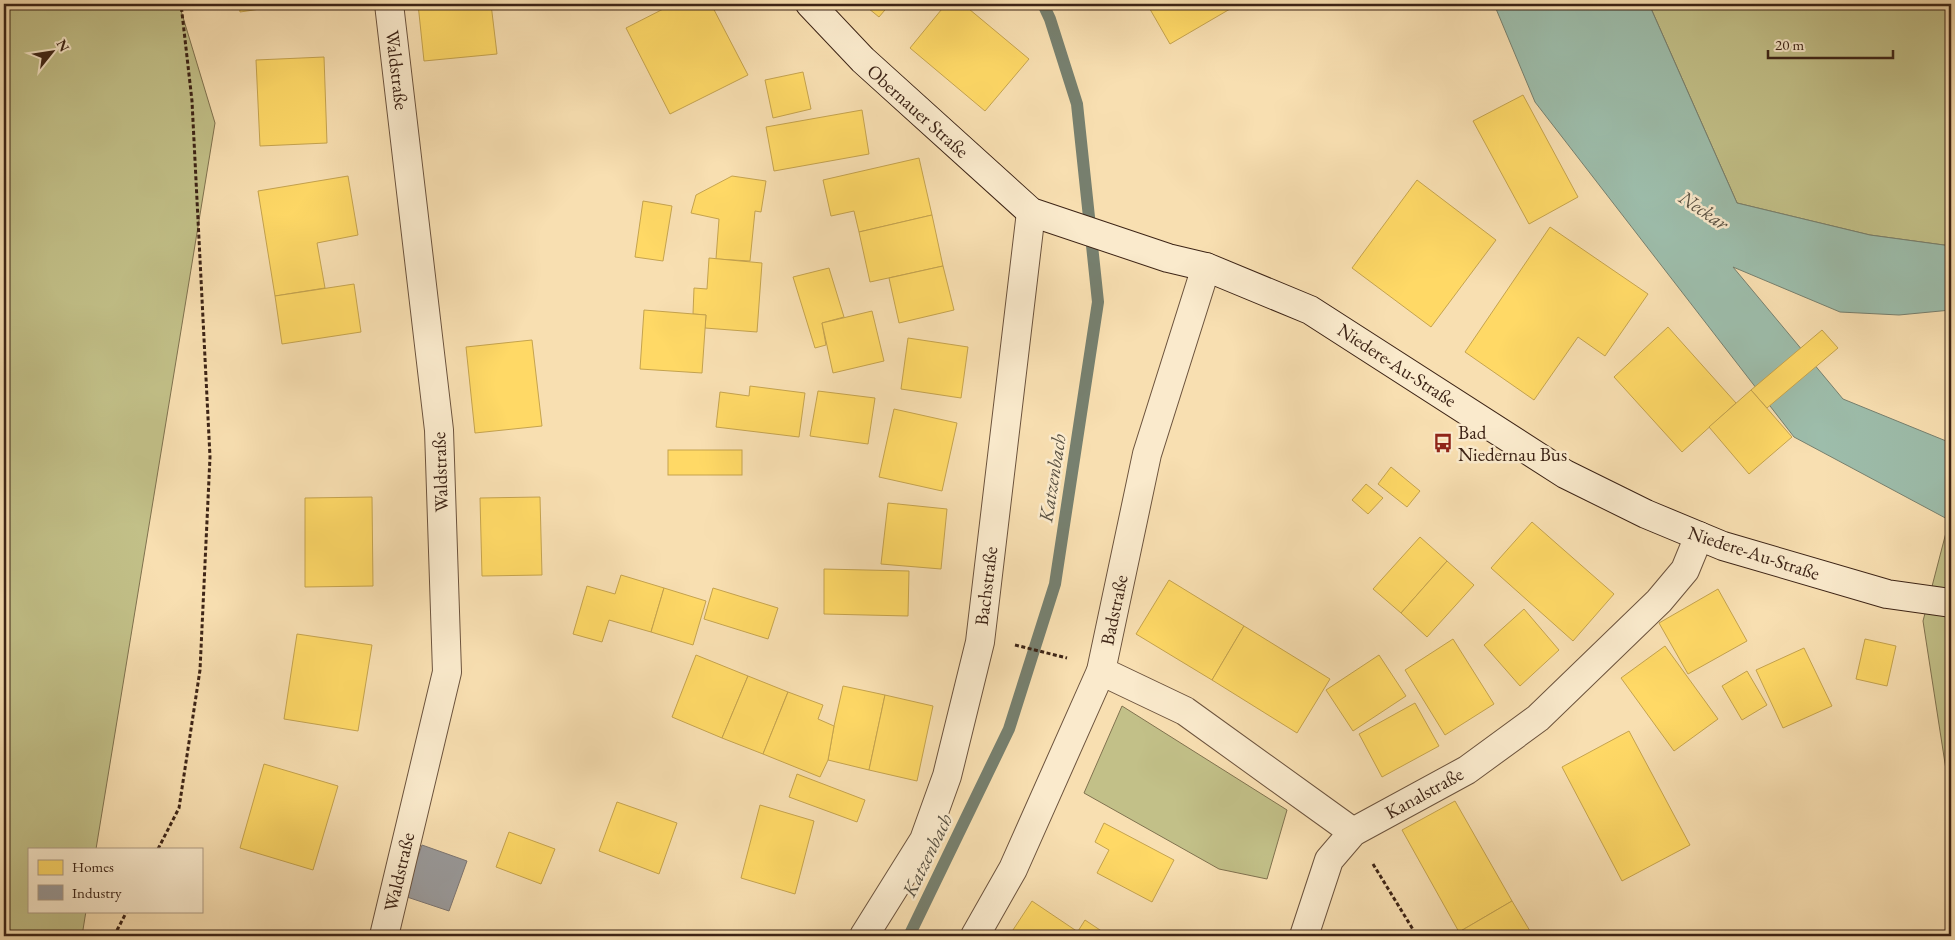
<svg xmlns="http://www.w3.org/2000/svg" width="1955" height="940" font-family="'EB Garamond',serif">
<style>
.green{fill:#c2c088;stroke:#80724f}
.water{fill:#9dbdab;stroke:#77806f}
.homes{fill:#ffd966;stroke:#c5a34e}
.industry{fill:#999;stroke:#7d7672}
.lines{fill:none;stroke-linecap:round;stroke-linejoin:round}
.stream{stroke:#77806f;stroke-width:12}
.street-casing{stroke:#6c533d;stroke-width:30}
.secondary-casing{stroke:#3d2416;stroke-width:30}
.path{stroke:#3d2416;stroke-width:3;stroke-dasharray:4 2.5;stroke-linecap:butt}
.street{stroke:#faeacc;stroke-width:28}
.secondary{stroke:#faeacc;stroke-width:28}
.labels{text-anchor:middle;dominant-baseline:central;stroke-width:5;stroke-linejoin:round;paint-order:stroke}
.street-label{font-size:19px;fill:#3d2416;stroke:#faeacc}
.poi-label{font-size:19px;fill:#3d2416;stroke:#faeacc;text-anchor:start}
.water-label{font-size:20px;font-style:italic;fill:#5a5243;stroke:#faeacc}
</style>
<rect width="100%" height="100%" fill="#f8dfb1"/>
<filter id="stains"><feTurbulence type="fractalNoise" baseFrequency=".004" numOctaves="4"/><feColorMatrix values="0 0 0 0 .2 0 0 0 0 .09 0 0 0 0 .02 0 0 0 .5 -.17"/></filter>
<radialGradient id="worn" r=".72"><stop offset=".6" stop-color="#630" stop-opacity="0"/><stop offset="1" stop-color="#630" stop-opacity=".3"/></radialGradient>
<g class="green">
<path d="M4,4H179L215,123L96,849H29V911H86L82,936H4Z"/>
<path d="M1649,4H1951V246L1870,235L1737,203Z"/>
<path d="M1949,521H1951V802L1923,621Z"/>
<path d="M1122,706L1287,810L1267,879L1219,869L1084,793Z"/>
</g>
<path class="water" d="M1494,4H1649L1737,203L1870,235L1951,246V310L1899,315L1840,312L1733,267L1843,399L1951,443V521L1794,437L1535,102Z"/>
<g class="homes">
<path d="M239,4H294L240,12Z"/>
<path d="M418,4H491L497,54L424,61Z"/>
<path d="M673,4H711L748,75L670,114L626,28Z"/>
<path d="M863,4H890L879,17Z"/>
<path d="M946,4H963L1029,59L985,111L910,48Z"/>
<path d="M1147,4H1227L1230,9L1170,44Z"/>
<path d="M324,57L327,143L260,146L256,60Z"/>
<path d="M803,72L811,109L773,118L765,80Z"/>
<path d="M1523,95L1578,197L1529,224L1473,121Z"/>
<path d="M862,110L869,154L774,171L766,127Z"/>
<path d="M919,158L932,215L859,232L854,211L831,216L823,180Z"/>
<path d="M348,176L358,235L317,243L325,288L275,296L258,191Z"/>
<path d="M732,176L766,181L761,212L755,211L750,261L716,259L719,219L691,213L696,195Z"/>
<path d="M1417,180L1496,240L1431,327L1352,268Z"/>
<path d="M643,201L672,206L663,261L635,257Z"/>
<path d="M932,215L943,266L870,282L859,232Z"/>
<path d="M1550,227L1648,294L1605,356L1578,337L1534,400L1465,352Z"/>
<path d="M709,258L762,263L757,332L705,328L706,315L693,314L694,288L707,289Z"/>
<path d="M943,266L954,310L899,323L889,278Z"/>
<path d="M829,268L844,317L822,323L826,345L815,348L793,277Z"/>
<path d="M354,284L361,332L282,344L275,296Z"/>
<path d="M644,310L706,315L702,373L640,369Z"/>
<path d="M872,311L884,361L833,373L822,323Z"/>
<path d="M1668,327L1736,403L1682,452L1614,377Z"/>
<path d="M1822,330L1838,348L1767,408L1751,390Z"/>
<path d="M908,338L968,347L961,398L901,389Z"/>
<path d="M532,340L542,426L475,433L466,347Z"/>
<path d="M750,386L805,393L799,437L716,427L720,392L749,396Z"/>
<path d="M1751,390L1792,437L1749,474L1709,427Z"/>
<path d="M818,391L875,398L868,444L810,436Z"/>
<path d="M894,409L957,423L942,491L879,477Z"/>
<rect x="668" y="450" width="74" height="25"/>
<path d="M1391,467L1420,491L1407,507L1378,484Z"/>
<path d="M1366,484L1383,498L1368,514L1352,500Z"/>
<path d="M372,497L373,586L305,587V498Z"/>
<path d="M540,497L542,575L482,576L480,498Z"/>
<path d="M888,503L947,509L941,569L881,564Z"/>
<path d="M1532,522L1614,594L1573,641L1491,568Z"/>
<path d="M1420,537L1447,561L1401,613L1373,589Z"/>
<path d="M1447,561L1474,585L1427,637L1401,613Z"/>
<path d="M824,569L909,571L908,616L824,614Z"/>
<path d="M621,575L664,588L651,632L609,620L602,642L573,634L587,586L615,594Z"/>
<path d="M1169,580L1244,626L1212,680L1136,634Z"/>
<path d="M664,588L706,601L693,645L651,632Z"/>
<path d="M713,588L778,608L768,639L704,619Z"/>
<path d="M1718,589L1747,641L1688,674L1659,623Z"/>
<path d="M1524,609L1559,650L1520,686L1484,645Z"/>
<path d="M1244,626L1330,679L1297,733L1212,680Z"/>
<path d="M297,634L372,645L358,731L284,719Z"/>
<path d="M1453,639L1494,704L1445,735L1405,670Z"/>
<path d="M1865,639L1896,646L1887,686L1856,679Z"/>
<path d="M1665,646L1718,719L1674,751L1621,678Z"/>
<path d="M1804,648L1832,706L1783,728L1756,670Z"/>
<path d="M696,655L748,676L722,738L672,717Z"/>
<path d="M1379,655L1406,696L1353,731L1326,690Z"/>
<path d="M1747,671L1767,705L1742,720L1722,686Z"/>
<path d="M748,676L788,692L763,754L722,738Z"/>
<path d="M843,686L885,695L869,770L828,760L834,726Z"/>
<path d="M788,692L823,705L818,719L834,726L828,760L820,777L763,754Z"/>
<path d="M885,695L933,706L917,781L869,770Z"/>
<path d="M1415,703L1439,746L1382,777L1359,734Z"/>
<path d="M1629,731L1690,845L1622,881L1562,767Z"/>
<path d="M264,764L338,786L313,870L240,848Z"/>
<path d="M797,774L865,800L857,822L789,797Z"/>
<path d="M1455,801L1512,901L1459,932L1402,830Z"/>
<path d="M617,802L677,823L659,874L599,851Z"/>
<path d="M760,805L814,821L795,894L741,878Z"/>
<path d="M1104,823L1174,860L1152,902L1097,873L1109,850L1095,842Z"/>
<path d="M509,832L555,849L541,884L496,867Z"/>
<path d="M1032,901L1078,932L1075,936H1009Z"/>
<path d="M1512,901L1533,936H1452L1459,932Z"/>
<path d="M1085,920L1109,936H1075Z"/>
</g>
<path class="industry" d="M422,845L467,861L449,911L404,896Z"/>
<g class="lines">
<path class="stream" d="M909,936L1009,729L1055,584L1098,302L1077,104L1050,19L1043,4"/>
<defs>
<g id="street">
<path d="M1101,671L1185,711L1353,832"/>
<path d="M384,936L447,672L439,430L389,4"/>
<path d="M864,936L924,840L947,776L980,642L1031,212"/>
<path d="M975,936L1013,869L1101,671L1147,454L1206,267"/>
<path d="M1304,936L1329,860L1353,832L1467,770L1538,718L1659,601L1685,570L1699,536"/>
</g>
<path id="secondary" d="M810,4L863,60L1031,212L1168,258L1206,267L1310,310L1565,474L1646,514L1723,546L1887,594L1951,603"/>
</defs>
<use href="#street" class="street-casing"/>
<use href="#secondary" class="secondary-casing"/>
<g class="path">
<path d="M1015,645L1067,658"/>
<path d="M158,849L179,808L200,670L210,457L192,101L181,4"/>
<path d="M1373,864L1417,936"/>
<path d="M114,936L127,911"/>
</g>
<use href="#street" class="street"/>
<use href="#secondary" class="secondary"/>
</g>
<defs>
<symbol id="bus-bare" viewBox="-9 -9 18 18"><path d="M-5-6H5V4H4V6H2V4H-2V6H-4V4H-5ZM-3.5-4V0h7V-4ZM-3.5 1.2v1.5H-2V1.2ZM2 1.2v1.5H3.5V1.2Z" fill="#8f2418" stroke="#faeacc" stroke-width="2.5" paint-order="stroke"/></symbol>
</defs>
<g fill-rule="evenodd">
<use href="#bus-bare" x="1429" y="429" width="28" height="28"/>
</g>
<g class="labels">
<g class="street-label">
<text transform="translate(397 70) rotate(83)">Waldstraße</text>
<text transform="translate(918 111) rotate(42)">Obernauer Straße</text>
<text transform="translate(1397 365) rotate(33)">Niedere-Au-Straße</text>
<text transform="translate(440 472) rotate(-92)">Waldstraße</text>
<text transform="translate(1754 553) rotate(18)">Niedere-Au-Straße</text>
<text transform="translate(986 586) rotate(-83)">Bachstraße</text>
<text transform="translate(1114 610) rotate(-78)">Badstraße</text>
<text transform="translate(1424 793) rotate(-29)">Kanalstraße</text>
<text transform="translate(399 872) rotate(-77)">Waldstraße</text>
</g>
<g class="poi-label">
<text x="1458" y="432">Bad<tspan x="1458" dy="22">Niedernau Bus</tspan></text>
</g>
<g class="water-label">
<text transform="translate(1704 210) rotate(34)">Neckar</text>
<text transform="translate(1052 478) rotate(-81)">Katzenbach</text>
<text transform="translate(927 855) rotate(-64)">Katzenbach</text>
</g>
</g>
<rect width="1955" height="940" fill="none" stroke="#f8dfb1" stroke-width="20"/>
<rect x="5" y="5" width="1945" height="930" fill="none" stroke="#3d2416" stroke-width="2.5"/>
<rect x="10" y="10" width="1935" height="920" fill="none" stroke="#3d2416"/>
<rect x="28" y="848" width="175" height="65" fill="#faeacc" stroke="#ae9b83"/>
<rect x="38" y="860" width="25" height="15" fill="#ffd966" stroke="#ae9b83"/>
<text x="72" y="872" font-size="15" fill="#3d2416">Homes</text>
<rect x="38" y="885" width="25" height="15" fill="#999999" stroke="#ae9b83"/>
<text x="72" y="898" font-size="15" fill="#3d2416">Industry</text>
<g transform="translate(52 52) rotate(60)" stroke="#faeacc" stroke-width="4" paint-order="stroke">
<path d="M0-4L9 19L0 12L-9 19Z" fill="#3d2416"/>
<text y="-8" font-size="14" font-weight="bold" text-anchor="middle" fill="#3d2416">N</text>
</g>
<path d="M1768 50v8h125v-8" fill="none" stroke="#3d2416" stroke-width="2.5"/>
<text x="1775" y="50" font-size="15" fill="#3d2416" stroke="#faeacc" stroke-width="4" paint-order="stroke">20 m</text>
<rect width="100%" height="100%" filter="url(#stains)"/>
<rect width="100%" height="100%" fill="url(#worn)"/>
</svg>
